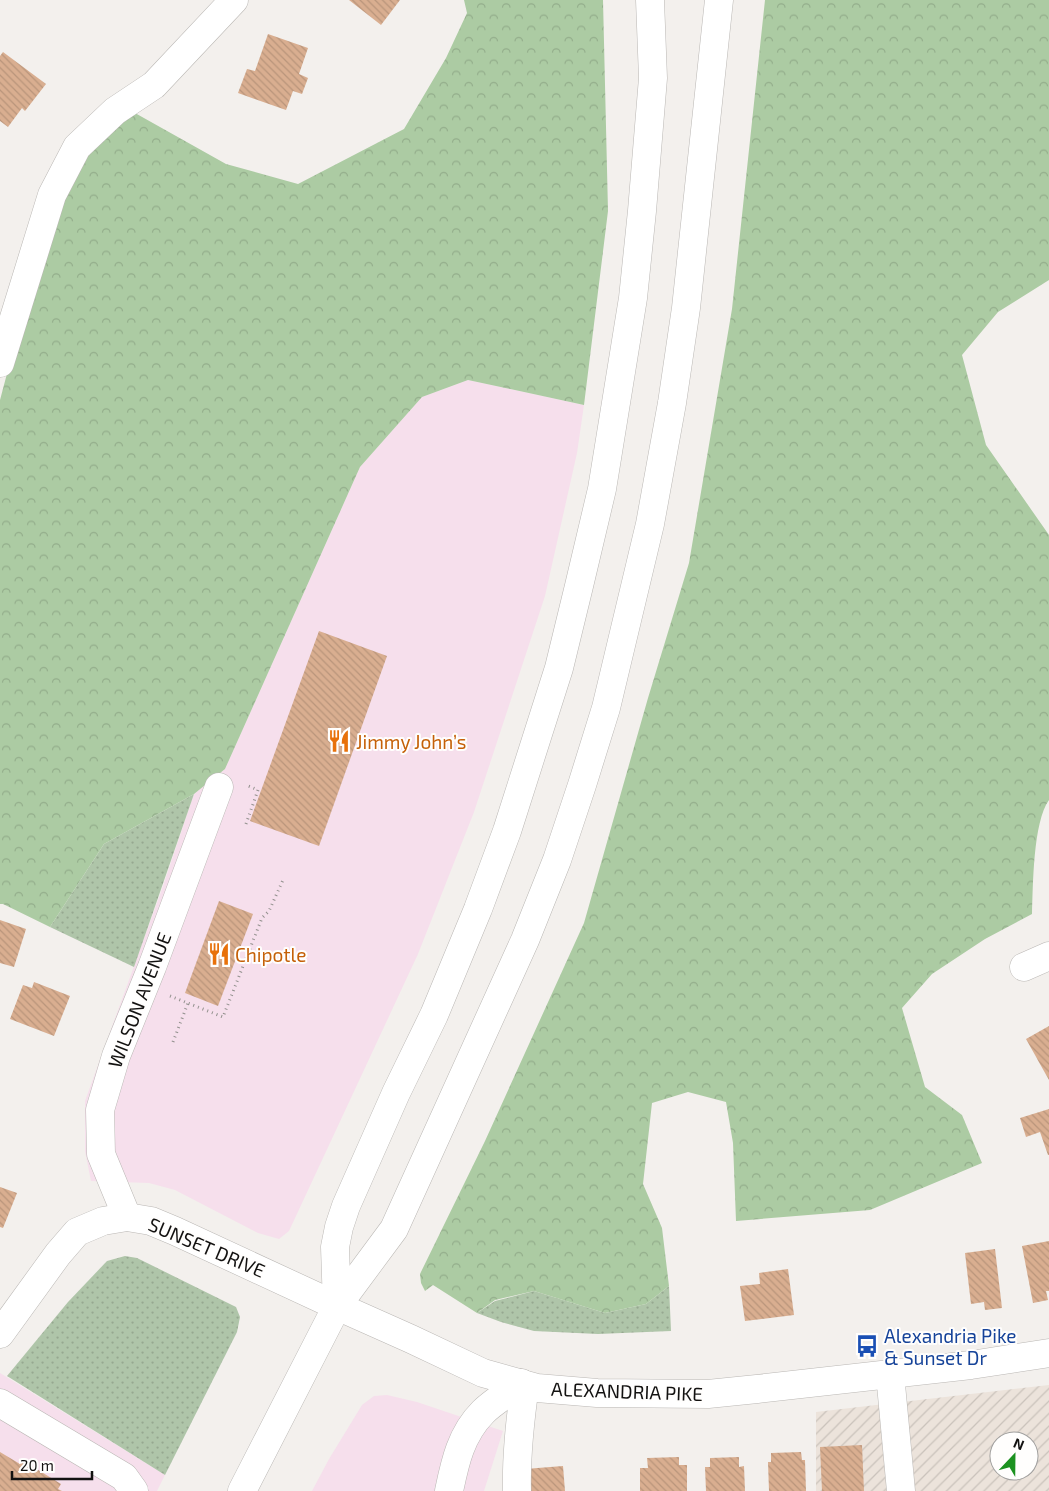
<svg xmlns="http://www.w3.org/2000/svg" width="1049" height="1491" font-family="'Exo 2',sans-serif">
<style>
.commercial{fill:#f6dfec}
.industrial{fill:url(#industrial-furrows);fill-rule:evenodd}
.grass{fill:url(#grass-dots)}
.forest{fill:url(#forest-crowns)}
.building{fill:url(#building-back-hatch)}
.lines{fill:none;stroke-linecap:round;stroke-linejoin:round}
.minor-casing{stroke:#bab7b4;stroke-width:29}
.major-casing{stroke:#bab7b4;stroke-width:29}
.highway-casing{stroke:#bab7b4;stroke-width:29}
.path{stroke:#93918e;stroke-width:3;stroke-dasharray:1 4;stroke-linecap:butt}
.minor{stroke:#fff;stroke-width:28}
.major{stroke:#fff;stroke-width:28}
.highway{stroke:#fff;stroke-width:28}
.labels{text-anchor:middle;dominant-baseline:central;stroke-width:4;stroke-linejoin:round;paint-order:stroke}
.food-label{font-size:19px;fill:#c56008;stroke:#fffefd;text-anchor:start}
.street-label{font-size:19px;fill:#131211;stroke:#fffefd}
.transit-label{font-size:19px;fill:#164399;stroke:#fffefd;text-anchor:start}
</style>
<defs>
<pattern id="industrial-furrows" width="10" height="10" patternUnits="userSpaceOnUse" patternTransform="scale(1.25)"><rect width="10" height="10" fill="#ece3db"/><path d="M-1 1l2-2M0 10L10 0M9 11l2-2" fill="none" stroke="#cac2bb"/></pattern>
<pattern id="grass-dots" width="8" height="8" patternUnits="userSpaceOnUse" patternTransform="scale(1.25)"><rect width="8" height="8" fill="#afc5a9"/><path d="M2 2h.1M6 6h.1" fill="none" stroke="#96a890" stroke-width="1.8" stroke-linecap="round"/></pattern>
<pattern id="forest-crowns" width="20" height="18" patternUnits="userSpaceOnUse" patternTransform="scale(1.25)"><rect width="20" height="18" fill="#accba3"/><path d="M2 6a3 3 0 1 1 6 0M12 15a3 3 0 1 1 6 0" fill="none" stroke="#93ad8b"/></pattern>
<pattern id="building-back-hatch" width="6" height="6" patternUnits="userSpaceOnUse" patternTransform="scale(1.25)"><rect width="6" height="6" fill="#d9ae90"/><path d="M-1 5l2 2M0 0l6 6M5-1l2 2" fill="none" stroke="#b9957b"/></pattern>
</defs>
<rect width="100%" height="100%" fill="#f3f0ed"/>
<g class="commercial">
<path d="M468,380L584,405L577,453L545,596L474,812L418,954L289,1231L279,1239L258,1233L175,1190L149,1183L91,1181L85,1151V1101L162,889L194,794L225,769L360,467L422,397Z"/>
<path d="M0,1373L165,1475L157,1491H0Z"/>
<path d="M387,1395L417,1402L503,1431L484,1491H312L329,1459L362,1405L374,1396Z"/>
</g>
<path class="industrial" d="M1049,1385V1491H816V1412ZM999,1441H1029V1471H999Z"/>
<g class="grass">
<path d="M194,794L134,967L50,927L104,844Z"/>
<path d="M125,1256L137,1258L236,1307L240,1317L237,1332L165,1475L7,1376L68,1302L107,1261Z"/>
<path d="M669,1286L671,1331L598,1334L534,1331L501,1322L477,1313L495,1301L534,1291L605,1313L646,1304Z"/>
</g>
<g class="forest">
<path d="M464,0H603L608,211L584,405L468,380L422,397L360,467L225,769L194,794L104,844L50,927L3,904H0V400L36,264L59,202L92,145L135,113L226,164L298,184L404,129L446,58L467,13Z"/>
<path d="M765,0H1049V280L998,312L962,355L986,445L1049,535V800C1033,822 1033,886 1032,914L985,939L932,974L902,1008L925,1087L962,1115L982,1163L870,1210L736,1221L733,1143L726,1102L688,1092L652,1103L643,1184L662,1228L669,1286L646,1304L605,1313L534,1291L495,1300L477,1313L433,1285L425,1291L421,1283L420,1274L485,1141L584,923L648,698L689,563L732,309Z"/>
</g>
<g class="building">
<path d="M349,0H400L381,25Z"/>
<path d="M268,34L308,48L299,74L308,78L302,94L293,91L286,110L238,93L247,69L255,71Z"/>
<path d="M3,52L46,84L25,111L22,108L8,127L0,121V56Z"/>
<path d="M319,631L387,656L319,846L250,821Z"/>
<path d="M219,901L253,914L218,1006L185,993Z"/>
<path d="M0,920L26,929L14,967L0,963Z"/>
<path d="M34,982L70,996L54,1036L10,1019L23,985L32,988Z"/>
<path d="M1049,1026V1080L1026,1039Z"/>
<path d="M1049,1109V1155H1048L1040,1132L1026,1137L1020,1118Z"/>
<path d="M0,1187L17,1193L3,1228L0,1227Z"/>
<path d="M1049,1241V1291H1046L1048,1300L1033,1303L1022,1246Z"/>
<path d="M995,1249L1002,1308L985,1310L984,1302L971,1304L965,1253Z"/>
<path d="M788,1269L794,1315L745,1321L740,1286L760,1284L759,1273Z"/>
<path d="M862,1445L864,1491H822L820,1447Z"/>
<path d="M0,1452L20,1464L22,1460L61,1484L58,1489L62,1491H0Z"/>
<path d="M801,1452L802,1460H805L806,1491H769L768,1462H771V1453Z"/>
<path d="M679,1457V1465H687V1491H640V1468H648L647,1458Z"/>
<path d="M739,1457V1467L744,1466L745,1491H706L705,1467H710V1458Z"/>
<path d="M563,1466L565,1491H527L525,1469Z"/>
</g>
<g class="lines">
<defs>
<g id="minor">
<path d="M0,363L52,195L77,147L115,111L154,85L234,0"/>
<path d="M1024,967L1049,956"/>
<path d="M127,1217L101,1154L100,1110L116,1056L152,967L219,787"/>
<path d="M0,1334L58,1254L77,1232L103,1221L127,1217L151,1221L175,1231L337,1306"/>
<path d="M890,1374L901,1491"/>
<path d="M0,1403L124,1477L134,1491"/>
<path d="M449,1491C455,1462 461,1434 483,1412C494,1401 509,1393 521,1383"/>
<path d="M517,1491C516,1455 520,1420 525,1385"/>
</g>
<path id="major" d="M337,1306L411,1339L483,1373L537,1388L597,1393L708,1394L757,1389L971,1365L1049,1353"/>
<g id="highway">
<path d="M337,1306L335,1247L339,1227L346,1206L396,1093L434,1015L478,909L507,831L559,668L579,586L602,489L633,298L642,211L653,78L650,0"/>
<path d="M242,1491L337,1306L394,1229L525,940L557,860L582,785L606,708L650,524L672,403L686,308L719,0"/>
</g>
</defs>
<use href="#minor" class="minor-casing"/>
<use href="#major" class="major-casing"/>
<use href="#highway" class="highway-casing"/>
<g class="path">
<path d="M246,824L258,790L246,785"/>
<path d="M170,996L223,1017L262,918L269,911L283,880"/>
<path d="M173,1042L188,1003"/>
</g>
<use href="#minor" class="minor"/>
<use href="#major" class="major"/>
<use href="#highway" class="highway"/>
</g>
<defs>
<symbol id="restaurant-bare" viewBox="-9 -9 18 18"><path d="M-5-6h1v4h1v-4h1v4h1v-4h1v5L-1.5 .5V6h-2V.5L-5-1ZM5-6V6H3V1.5H1.5Q1.5-4 5-6Z" fill="#e8710a" stroke="#fffefd" stroke-width="2.5" paint-order="stroke"/></symbol>
<symbol id="bus-bare" viewBox="-9 -9 18 18"><path d="M-5-6H5V4H4V6H2V4H-2V6H-4V4H-5ZM-3.5-4V0h7V-4ZM-3.5 1.2v1.5H-2V1.2ZM2 1.2v1.5H3.5V1.2Z" fill="#1a4fb4" stroke="#fffefd" stroke-width="2.5" paint-order="stroke"/></symbol>
</defs>
<g fill-rule="evenodd">
<use href="#restaurant-bare" x="323" y="725" width="32" height="32"/>
<use href="#restaurant-bare" x="203" y="938" width="32" height="32"/>
<use href="#bus-bare" x="851" y="1330" width="32" height="32"/>
</g>
<g class="labels">
<g class="food-label">
<text x="356" y="741">Jimmy John’s</text>
<text x="235" y="954">Chipotle</text>
</g>
<g class="street-label">
<text transform="translate(139 1000) rotate(-69)">WILSON AVENUE</text>
<text transform="translate(207 1247) rotate(23)">SUNSET DRIVE</text>
<text transform="translate(627 1391) rotate(2)">ALEXANDRIA PIKE</text>
</g>
<g class="transit-label">
<text x="884" y="1335">Alexandria Pike<tspan x="884" dy="22">&amp; Sunset Dr</tspan></text>
</g>
</g>
<g transform="translate(1014 1456) rotate(22)"><circle r="24" fill="#fffefd" stroke="#a1a09f"/>
<path d="M0-4L9 19L0 12L-9 19Z" fill="#1c9220"/>
<text y="-8" font-size="14" font-weight="bold" text-anchor="middle" fill="#131211">N</text>
</g>
<path d="M12 1471v8h80v-8" fill="none" stroke="#131211" stroke-width="2.5"/>
<text x="20" y="1471" font-size="15" fill="#131211" stroke="#fffefd" stroke-width="4" paint-order="stroke">20 m</text>
</svg>
